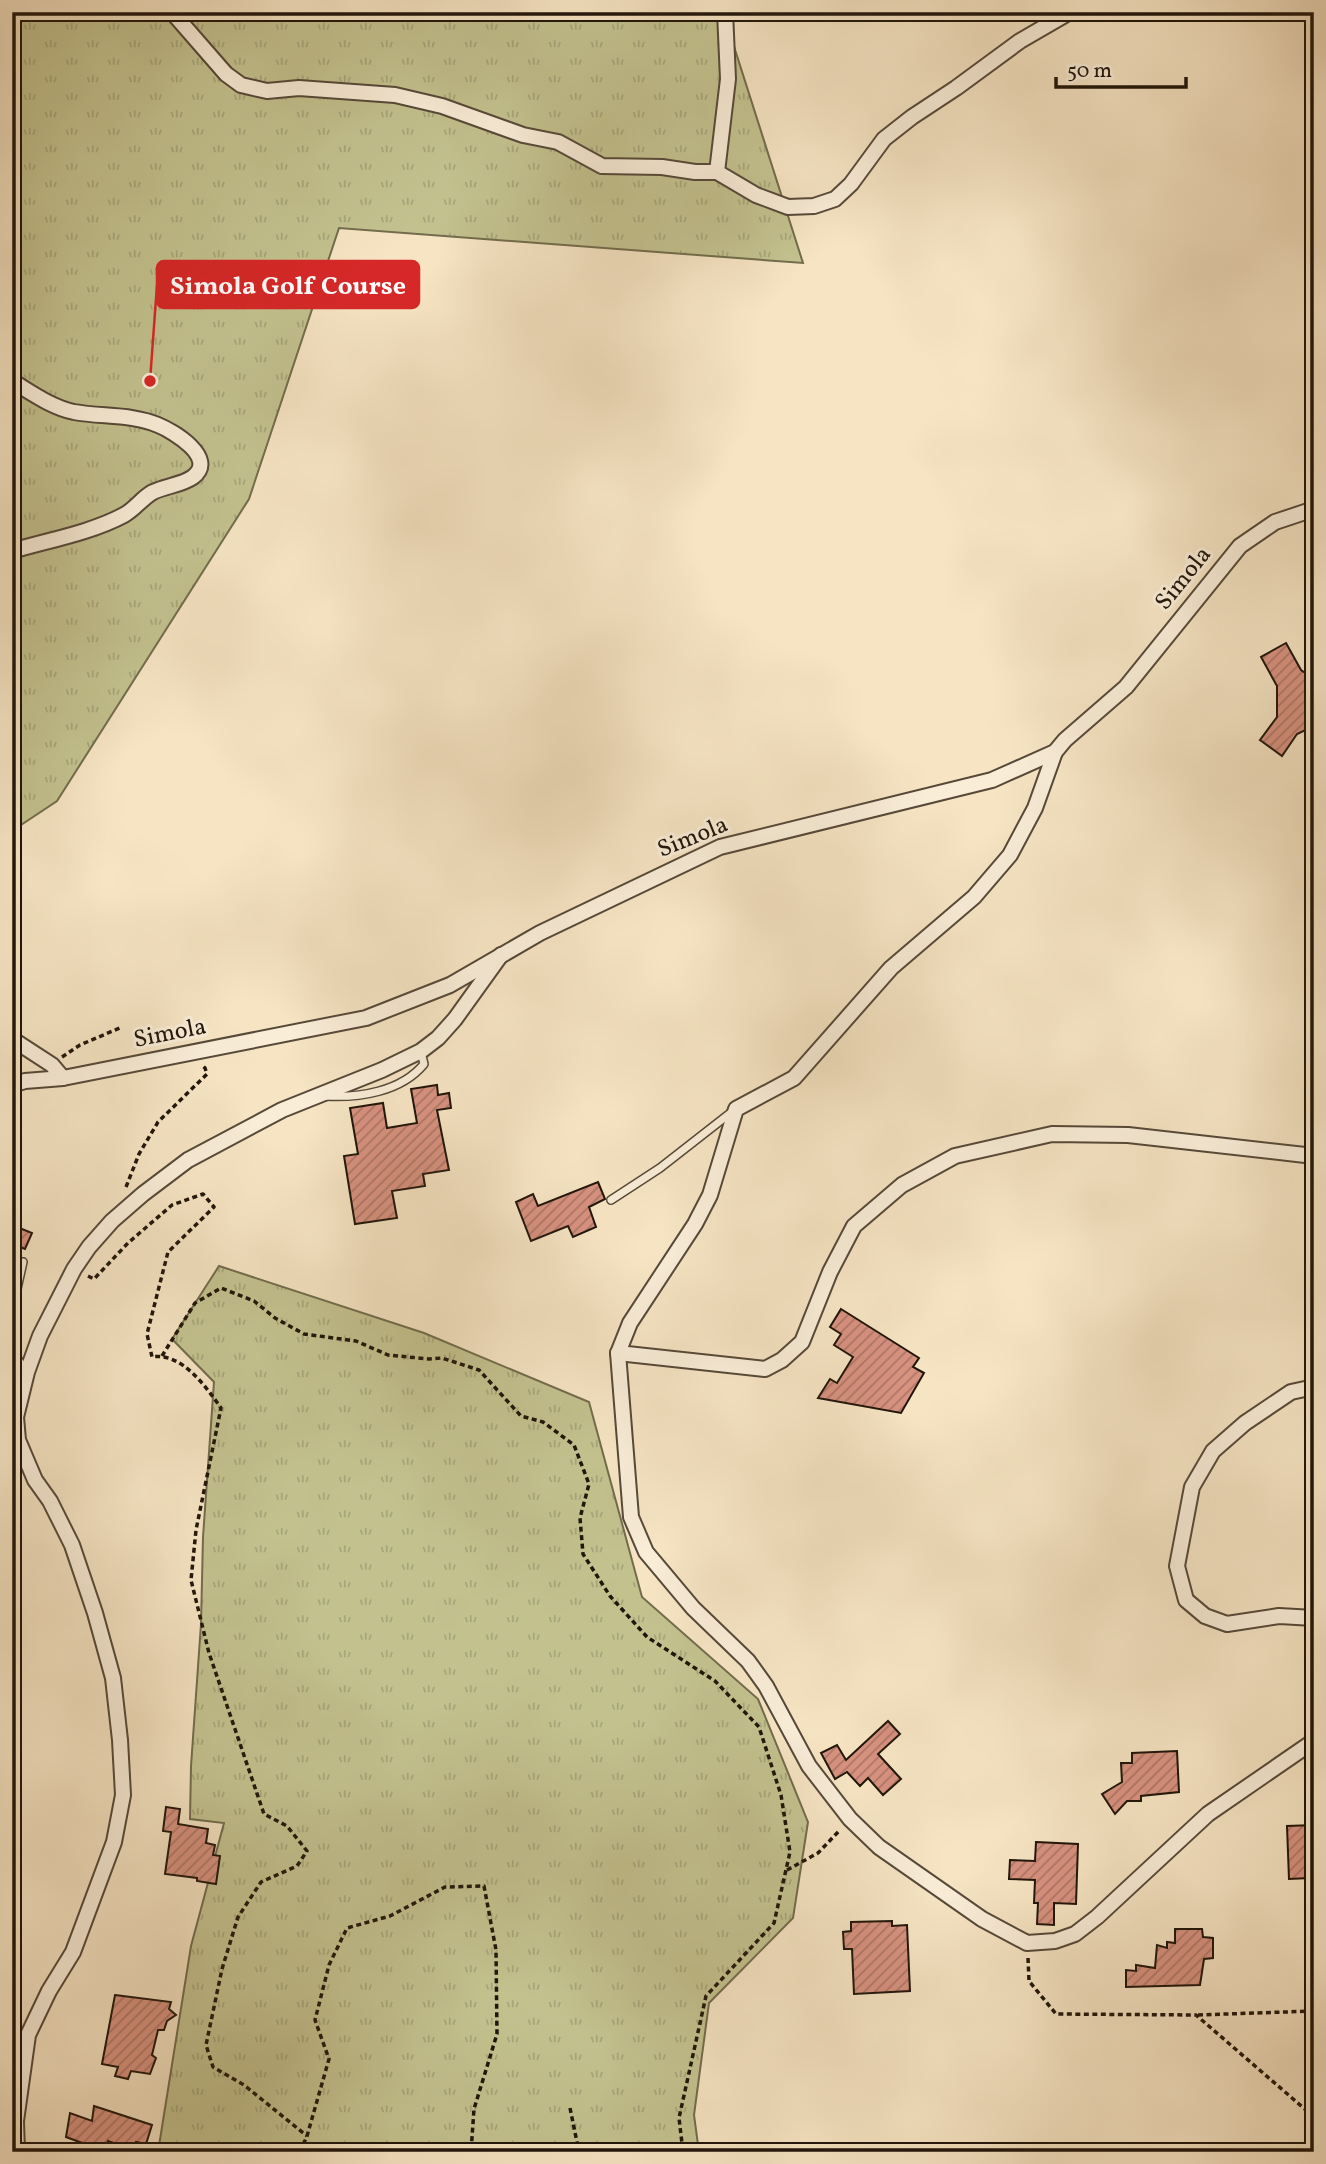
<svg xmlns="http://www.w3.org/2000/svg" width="1326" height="2164" font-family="Vollkorn,serif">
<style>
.grass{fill:url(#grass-tufts);stroke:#726c4d;stroke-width:2}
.building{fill:url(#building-hatch);stroke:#20150b;stroke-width:2}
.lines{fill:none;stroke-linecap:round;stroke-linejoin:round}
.lane-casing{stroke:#564939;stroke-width:10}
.street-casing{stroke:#564939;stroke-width:18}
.path{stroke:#20150b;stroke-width:3.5;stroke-dasharray:5 3.5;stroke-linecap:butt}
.lane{stroke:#f9edd8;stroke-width:7}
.street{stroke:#f9edd8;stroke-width:14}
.labels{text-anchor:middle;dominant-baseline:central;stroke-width:6;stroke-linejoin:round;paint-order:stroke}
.street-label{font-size:24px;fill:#20150b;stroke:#f9edd8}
.leader{fill:none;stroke:#d62828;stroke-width:2.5}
.callout-dot{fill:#d62828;stroke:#f9edd8;stroke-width:2.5}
.callout{fill:#d62828;stroke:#d62828;stroke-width:2.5}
.callout-label{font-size:26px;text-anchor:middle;font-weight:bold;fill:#fff}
</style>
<defs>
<pattern id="grass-tufts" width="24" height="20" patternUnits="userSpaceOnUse" patternTransform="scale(1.75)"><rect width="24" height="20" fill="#c3c28f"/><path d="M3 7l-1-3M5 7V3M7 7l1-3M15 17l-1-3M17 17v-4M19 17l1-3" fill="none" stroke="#a7a67a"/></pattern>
<pattern id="building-hatch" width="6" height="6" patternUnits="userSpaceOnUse" patternTransform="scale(1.75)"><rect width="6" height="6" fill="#d89280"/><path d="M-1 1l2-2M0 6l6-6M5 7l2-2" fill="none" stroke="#af7667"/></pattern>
</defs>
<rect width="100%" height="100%" fill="#f6e4c3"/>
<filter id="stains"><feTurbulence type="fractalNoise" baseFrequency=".00286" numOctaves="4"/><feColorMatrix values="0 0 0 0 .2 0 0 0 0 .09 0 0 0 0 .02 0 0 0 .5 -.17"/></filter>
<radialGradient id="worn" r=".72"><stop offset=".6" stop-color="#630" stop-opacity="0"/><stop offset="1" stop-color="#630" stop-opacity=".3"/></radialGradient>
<g class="grass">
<path d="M12,12H723L803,263L339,228L249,499L57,801L12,831Z"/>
<path d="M219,1266L424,1333L589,1402L642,1597L758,1699L808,1822L793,1918L709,2003L694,2115L699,2152H158L191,1946L224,1823L190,1819L191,1766L201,1624L203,1537L214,1382L172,1339Z"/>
</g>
<g class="building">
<path d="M1286,643L1301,670L1314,679V726L1297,734L1282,756L1260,740L1277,717V686L1261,657Z"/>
<path d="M437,1085L438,1095L449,1093L451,1108L437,1110L449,1170L423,1174L425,1186L392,1191L397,1218L355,1224L344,1156L358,1154L350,1108L383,1103L387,1128L417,1123L411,1089Z"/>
<path d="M598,1182L605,1199L589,1207L596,1227L573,1237L568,1226L531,1241L516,1202L533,1194L538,1206Z"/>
<path d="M12,1225L32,1233L25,1249L12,1244Z"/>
<path d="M841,1309L919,1358L913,1367L924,1373L901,1413L818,1398L830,1379L837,1383L853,1357L834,1345L841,1334L830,1327Z"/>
<path d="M888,1721L900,1734L878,1754L901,1779L883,1795L868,1778L860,1786L847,1772L835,1779L821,1753L837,1745L846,1760Z"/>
<path d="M1177,1751L1179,1792L1141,1796V1801H1127L1115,1814L1102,1794L1122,1782L1121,1763H1132V1753Z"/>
<path d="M166,1807L180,1809L178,1824L208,1829L206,1843L215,1845L213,1855L220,1856L216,1884L197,1881V1878L165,1874L171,1832L163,1831Z"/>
<path d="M1314,1825V1872H1310V1878L1289,1879L1287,1826Z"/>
<path d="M1036,1842L1078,1844L1076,1904L1054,1903V1925L1037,1924L1038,1903H1034L1035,1880L1009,1879L1010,1860L1035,1861Z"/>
<path d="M892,1921V1926L907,1925L910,1991L854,1994L852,1949H844L843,1932L851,1931V1922Z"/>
<path d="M1175,1929H1202L1203,1937L1213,1938V1958L1204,1959L1200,1985L1126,1987V1970L1136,1971V1965L1155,1968L1157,1945L1167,1948V1942L1175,1943Z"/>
<path d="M115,1995L171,2002L169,2009L176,2015L167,2021L164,2030H158L152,2055L156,2058L150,2074L131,2071L128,2079L115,2076L118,2067L102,2064Z"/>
<path d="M94,2106L152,2125L146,2144L136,2142L134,2150L108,2141L105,2152H83L85,2144L66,2137L70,2113L92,2121Z"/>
</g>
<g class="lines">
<defs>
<g id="lane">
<path d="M325,1096C359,1098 401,1092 424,1064L421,1052"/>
<path d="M611,1200L660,1168L733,1111"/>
<path d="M12,1311L23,1262"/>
<path d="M12,1351L27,1372"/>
<path d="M12,2037L27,2035"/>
</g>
<g id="street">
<path d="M172,12L226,74L241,85L267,91L299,88L395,95L442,106L523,135L558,142L602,166L662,167L695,172H717L756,195L788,207L814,206L835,199L851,184L884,139L912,117L956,88L1020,41L1070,12"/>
<path d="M717,172L728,79L725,12"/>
<path d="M12,381C32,393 51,407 74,412C101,417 133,414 158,425C173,431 218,458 193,477C182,485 165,486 153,492C142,498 135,509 124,515C90,533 49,540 12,551"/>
<path d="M1055,752L1035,808L1010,855L974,897L891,968L794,1078L736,1109L710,1195L695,1224L630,1323L618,1353L631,1517L646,1552L693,1608L748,1661L766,1686L809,1766L850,1819L879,1847L982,1919L1027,1943L1055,1941L1075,1934L1097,1917L1208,1814L1314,1741"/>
<path d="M12,1039L52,1065L63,1078"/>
<path d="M12,1085L25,1081L63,1078L366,1018L450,985L540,933L720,847L992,780L1055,752L1065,740L1126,687L1240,546L1275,522L1314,509"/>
<path d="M618,1353L765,1369L782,1360L802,1342L830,1272L854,1226L902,1185L955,1156L1052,1134L1128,1135L1314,1156"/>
<path d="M1314,1387L1291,1392L1245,1423L1213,1451L1192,1487L1177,1566L1186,1600L1205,1616L1227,1624L1279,1616L1314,1618"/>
<path d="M17,2152L16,2121L28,2035L49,1991L73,1952L114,1842L123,1795L120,1740L113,1678L95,1613L72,1545L50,1501L35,1480L18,1440L16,1417L27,1372L40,1336L74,1269L89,1247L112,1221L143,1194L188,1160L282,1110L382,1070L421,1051L438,1038L455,1019L501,955"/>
</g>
</defs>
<use href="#lane" class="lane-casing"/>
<use href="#street" class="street-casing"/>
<g class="path">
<path d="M62,1057L80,1045L122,1027"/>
<path d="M126,1187L139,1154L158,1122L207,1074L205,1068L202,1065"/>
<path d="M88,1276L94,1279L128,1243L172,1205L203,1194L214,1207L168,1252L147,1334L152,1357C182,1352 206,1387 221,1408L196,1530L191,1580L209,1653L264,1814L287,1826L307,1851L297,1866L261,1882L238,1917L222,1969L206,2045L213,2067L244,2085L307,2136"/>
<path d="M162,1356L195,1303L221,1288L254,1301L275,1318L304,1334L356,1341L388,1355L429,1359L442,1358L479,1370L521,1416L543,1422L574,1445L589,1484L580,1518L583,1554L610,1596L647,1637L715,1681L759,1727L781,1795L790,1852L774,1923L706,1996L679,2118L683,2152"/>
<path d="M787,1870L818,1853L839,1831"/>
<path d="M1028,1958L1029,1981L1056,2014L1196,2015L1314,2117"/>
<path d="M1198,2015L1314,2011"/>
<path d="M570,2108L579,2152"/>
<path d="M300,2152L307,2136L329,2059L315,2020L329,1965L347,1928L390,1916L445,1887L484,1886L496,1950L497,2034L474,2109L471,2152"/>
</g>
<use href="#lane" class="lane"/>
<use href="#street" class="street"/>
</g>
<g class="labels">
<g class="street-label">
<text transform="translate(1184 579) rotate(-51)">Simola</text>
<text transform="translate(693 838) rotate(-22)">Simola</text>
<text transform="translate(170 1034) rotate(-11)">Simola</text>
</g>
</g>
<path class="leader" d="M150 381L157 285"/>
<circle class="callout-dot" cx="150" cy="381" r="7"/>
<rect class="callout" x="157" y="261" width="262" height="47" rx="7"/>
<g class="callout-label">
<text x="288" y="294">Simola Golf Course</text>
</g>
<rect width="1326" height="2164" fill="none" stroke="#f6e4c3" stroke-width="42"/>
<rect x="14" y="14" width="1298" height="2136" fill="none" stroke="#20150b" stroke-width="3.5"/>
<rect x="21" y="21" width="1284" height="2122" fill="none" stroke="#20150b" stroke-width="2"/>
<path d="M1056 77v10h130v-10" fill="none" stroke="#20150b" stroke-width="3.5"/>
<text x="1067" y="77" font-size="21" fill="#20150b" stroke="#f9edd8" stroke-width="5" paint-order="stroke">50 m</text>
<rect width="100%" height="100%" filter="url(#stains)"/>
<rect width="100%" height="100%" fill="url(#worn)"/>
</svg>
